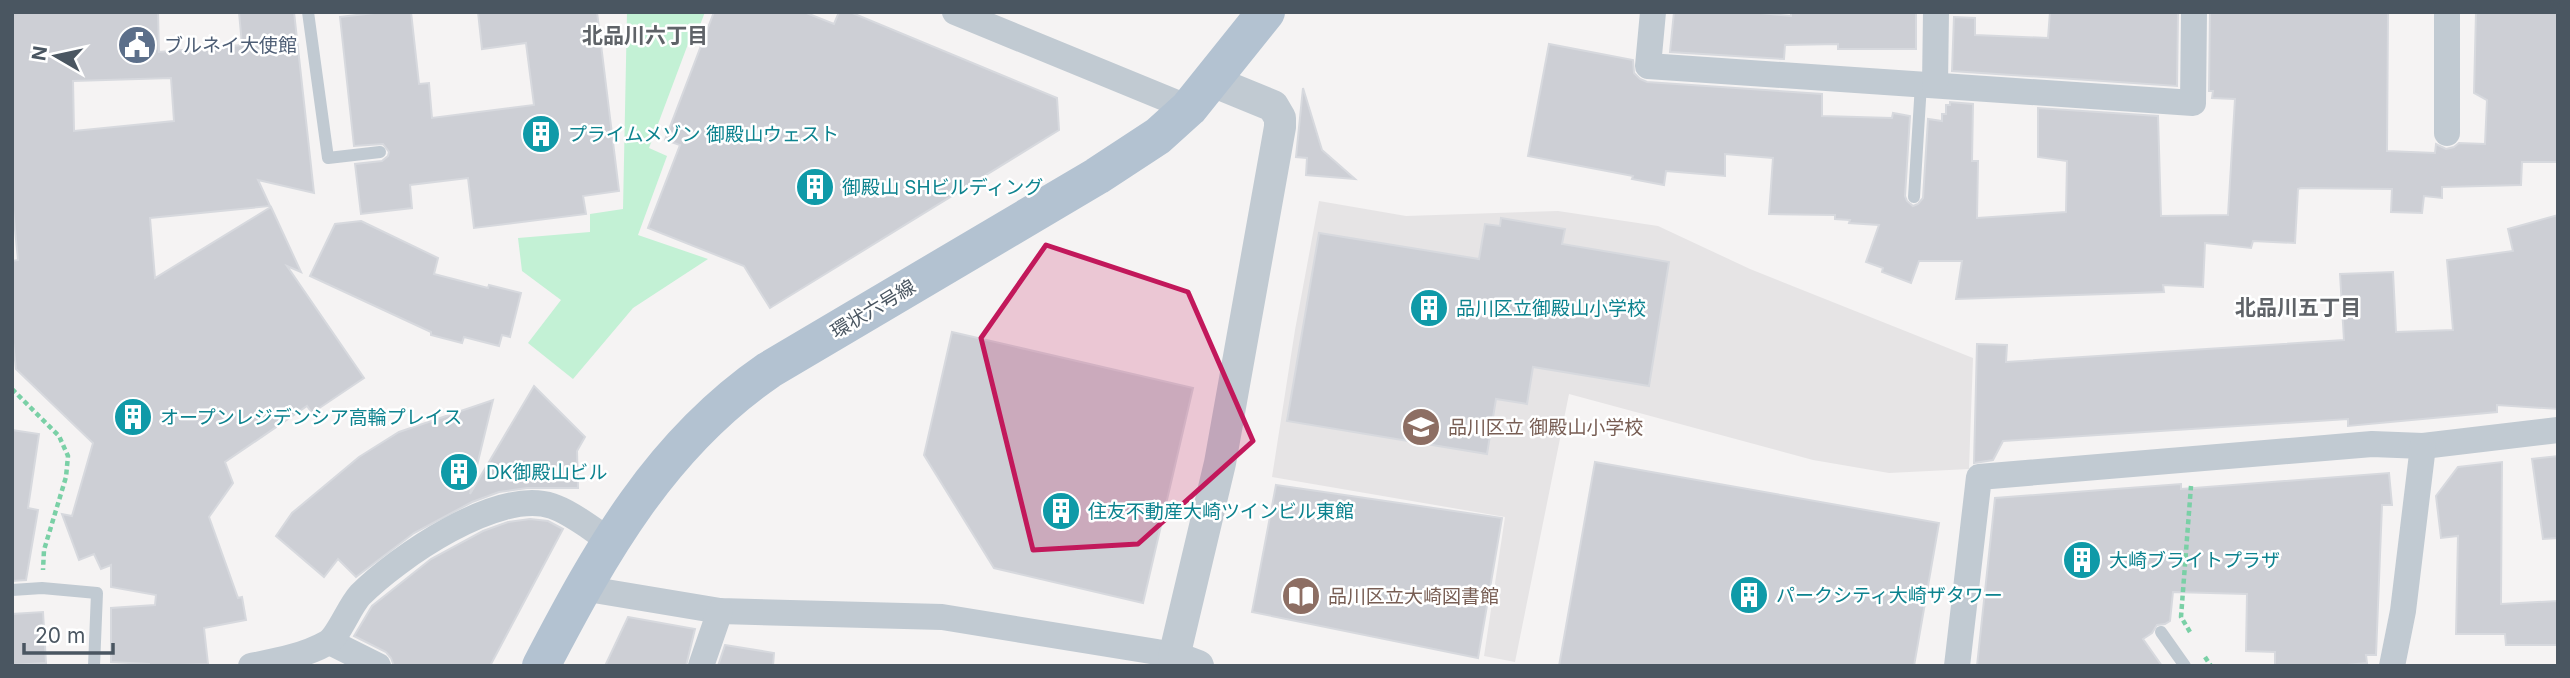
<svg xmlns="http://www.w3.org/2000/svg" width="2570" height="678" font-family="Inter,'Noto Sans JP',sans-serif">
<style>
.education{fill:#e6e4e5}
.green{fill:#c3f1d5}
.building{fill:#cdcfd5;stroke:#d7d9de;stroke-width:2;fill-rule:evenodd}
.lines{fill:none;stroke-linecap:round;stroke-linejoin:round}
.path{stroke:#7ad0a6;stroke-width:4.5;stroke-dasharray:5 3.5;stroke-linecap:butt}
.service{stroke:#c1cad2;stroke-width:12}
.minor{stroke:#c1cad2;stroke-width:26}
.tertiary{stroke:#c1cad2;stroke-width:32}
.primary{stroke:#b3c2d1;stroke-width:38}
.marked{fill:#c2185b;fill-opacity:0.2;stroke:#c2185b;stroke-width:5;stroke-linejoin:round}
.labels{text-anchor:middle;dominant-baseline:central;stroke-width:5;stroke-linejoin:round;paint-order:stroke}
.service-label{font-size:19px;fill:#4e5e75;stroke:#fff;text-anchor:start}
.culture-label{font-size:19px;fill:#0d838f;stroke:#fff;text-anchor:start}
.street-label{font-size:19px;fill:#4a5661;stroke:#fff}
.education-label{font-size:19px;fill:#785e54;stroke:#fff;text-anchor:start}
.neighbourhood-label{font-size:21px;font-weight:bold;fill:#5f6368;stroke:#fff}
</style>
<rect width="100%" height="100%" fill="#f5f3f3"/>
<path class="education" d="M1319,201L1406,216L1558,211L1658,226L1750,269L1973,358L1969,469L1889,473L1813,460L1569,394L1515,662L1484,656L1505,517L1272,477L1295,330Z"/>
<path class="green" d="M627,12H705L692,46L688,44L649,148L667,156L638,235L708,259L633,308L573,379L528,343L561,300L522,271L518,238L590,232V214L623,209Z"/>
<g class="building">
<path d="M12,12H158L159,52L242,45L239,12H294L314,193L258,180L270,206L150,218L155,278L271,207L301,272L287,266L364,378L312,413L307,406L225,462L233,483L209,517L238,598L242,597L246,620L204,628L208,664L149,666V664L111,662V608L155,605L156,595L111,587V565L101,569L94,554L79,560L62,514L72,516L93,443L16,369L12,333V261L18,260L12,199ZM171,78L174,121L74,131L73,81Z"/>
<path d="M383,12H411L419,84L429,83L432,118L534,105L526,43L482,49L478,12H597L619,191L583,196L586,214L474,228L468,178L410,185L412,208L361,214L355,164L382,161L388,156L389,152L383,144L354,146L340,17Z"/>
<path d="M714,12H804L834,24L839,12H850L1057,98L1059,130L770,308L744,266L648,228L680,145L665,140Z"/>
<path d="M1674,12H1751L1791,16V12H1916V49H1838V44L1785,45L1784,59L1670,52Z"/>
<path d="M2050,12H2178L2177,86L1952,71L1954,17L1975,18V35L2048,38Z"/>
<path d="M2210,12H2388L2387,151L2435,153L2436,144L2446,149L2454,147L2459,143L2485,144L2487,100L2474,93L2476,12H2557L2558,162H2522L2521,185L2442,187V198L2424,196L2422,213L2391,212L2392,189L2301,188L2298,189L2295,243L2253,241L2251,248L2205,243L2203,287L2163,285L2164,292L1956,299L1962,261H1919L1911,283L1882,272L1883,268L1866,262L1879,225L1849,223L1850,220L1835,219V215L1769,214L1773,158L1725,154V176L1666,171L1664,185L1632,179L1633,176L1528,156L1549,44L1633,60L1634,73L1640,79L1647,82L1822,94V116L1892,118L1893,113L1910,116L1905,196L1907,201L1913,206L1918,204L1923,198L1928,119L1942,121V114H1946V105H1950V102L1973,104L1972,161H1978L1977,218L2066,212L2067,161L2038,157V108L2158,116L2161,216L2228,215L2235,99L2212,98L2213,91H2209Z"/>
<path d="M1303,88L1322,150L1355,179L1306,175L1307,158L1296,157Z"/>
<path d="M2558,215V409L2497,405V412L2348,426V419L2003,441L1993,460L1974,463L1977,344L2007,345L2006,362L2344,340L2340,274L2393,272L2396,332L2453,330L2447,260L2513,251L2508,229Z"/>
<path d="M1501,218L1565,229L1562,244L1669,262L1649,386L1533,367L1527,404L1496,399L1487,454L1287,421L1319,233L1479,259L1485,224L1500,226Z"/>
<path d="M361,221L438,258L434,274L488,288L489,285L521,293L510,337L502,335L499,346L464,337L462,343L431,335V332L310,276L335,224Z"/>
<path d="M952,332L1193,388L1143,603L994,568L924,455Z"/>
<path d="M534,386L585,437L577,451L578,488H527L499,492L472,502L414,533L356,577L338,559L324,577L276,536L292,513L359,457L399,432L493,400L470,494Z"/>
<path d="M12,430L39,434L28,508L38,510L26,580L12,581Z"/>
<path d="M2558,456V538L2543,539L2532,459Z"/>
<path d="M1595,462L1939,523L1914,666H1559Z"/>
<path d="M2502,462L2501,604L2558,601V645H2506L2505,634H2456L2458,536L2441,538L2436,496L2458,467Z"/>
<path d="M2389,473L2392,505H2382L2376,655H2366L2367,663L2337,666H2275V652L2246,651L2247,594L2173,592L2170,621L2165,624L2157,625L2152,633L2143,639L2162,666H1977L1995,498L2181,484V489Z"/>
<path d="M1276,485L1502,518L1478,658L1252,612Z"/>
<path d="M530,519L548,521L563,529L490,666H394L391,658L386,652L354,636L372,606L431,559L483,531L508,522Z"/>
<path d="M43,612L46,663L12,665V614Z"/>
<path d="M628,617L695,629L686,666H605Z"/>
<path d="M725,645L774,653L773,666H718Z"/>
</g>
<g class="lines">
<g class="path">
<path d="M12,389L59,436L68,456L66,477L44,550L43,570"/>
<path d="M2190,632L2181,617L2191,486"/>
<path d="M2205,657L2211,666"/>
</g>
<g class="service">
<path d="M308,12L328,158L380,152"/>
<path d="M1914,197L1921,84"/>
<path d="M12,590L42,588L97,593L94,666"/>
<path d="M2161,632L2185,666"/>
</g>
<g class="minor">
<path d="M955,12L1189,108"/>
<path d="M1653,12L1648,66L2193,103L2194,12"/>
<path d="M2447,12V133"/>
<path d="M1935,85L1936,12"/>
<path d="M582,588L720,611L942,617L1157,652L1174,657L1172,666"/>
<path d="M330,642L378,666"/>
<path d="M251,666C276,661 304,656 327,643C338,637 349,607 360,595C397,558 497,488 552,506C571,512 594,531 612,542"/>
<path d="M701,666L720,611"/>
<path d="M1957,666L1979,477L2372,444L2423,446L2558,430"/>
<path d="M2392,666L2403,611L2423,446"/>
</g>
<path class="tertiary" d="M1198,666L1174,657L1220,463L1280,127V118L1273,106L1212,81"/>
<path class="primary" d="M541,666C601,551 660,445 769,370L1097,176L1158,136L1189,108L1266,12"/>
</g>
<path class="marked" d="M1046,245L1188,292L1253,441L1138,544L1033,550L981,338Z"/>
<defs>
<symbol id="civic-disc" viewBox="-11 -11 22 22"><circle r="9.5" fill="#5c6f8a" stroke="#fff"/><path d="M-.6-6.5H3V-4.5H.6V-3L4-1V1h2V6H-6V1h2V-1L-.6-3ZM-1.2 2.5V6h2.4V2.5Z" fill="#fff"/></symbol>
<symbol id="building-disc" viewBox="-11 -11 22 22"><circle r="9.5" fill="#0f9aa8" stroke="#fff"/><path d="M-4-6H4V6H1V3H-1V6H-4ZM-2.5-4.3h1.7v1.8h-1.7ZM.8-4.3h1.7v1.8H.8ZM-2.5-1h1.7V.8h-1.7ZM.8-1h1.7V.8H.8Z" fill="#fff"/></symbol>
<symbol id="school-disc" viewBox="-11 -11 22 22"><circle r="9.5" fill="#8d6e63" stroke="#fff"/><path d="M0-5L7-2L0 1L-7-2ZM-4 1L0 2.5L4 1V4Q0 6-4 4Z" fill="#fff"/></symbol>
<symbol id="library-disc" viewBox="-11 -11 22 22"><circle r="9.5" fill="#8d6e63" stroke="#fff"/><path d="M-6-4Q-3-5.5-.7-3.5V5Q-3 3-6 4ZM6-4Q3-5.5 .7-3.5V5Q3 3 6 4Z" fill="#fff"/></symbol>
</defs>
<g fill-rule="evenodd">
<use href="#civic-disc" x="115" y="23" width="44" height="44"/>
<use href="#building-disc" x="519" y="112" width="44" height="44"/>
<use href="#building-disc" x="793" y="165" width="44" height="44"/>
<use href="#building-disc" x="1407" y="286" width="44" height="44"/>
<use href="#building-disc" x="111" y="395" width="44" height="44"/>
<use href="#school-disc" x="1399" y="405" width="44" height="44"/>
<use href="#building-disc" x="437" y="450" width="44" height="44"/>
<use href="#building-disc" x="1039" y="489" width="44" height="44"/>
<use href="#building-disc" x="2060" y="538" width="44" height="44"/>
<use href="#building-disc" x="1727" y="573" width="44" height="44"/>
<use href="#library-disc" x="1279" y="574" width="44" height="44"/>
</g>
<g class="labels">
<g class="service-label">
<text x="164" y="45">ブルネイ大使館</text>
</g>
<g class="culture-label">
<text x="568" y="134">プライムメゾン 御殿山ウェスト</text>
<text x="842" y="187">御殿山 SHビルディング</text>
<text x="1456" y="308">品川区立御殿山小学校</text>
<text x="160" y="417">オープンレジデンシア高輪プレイス</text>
<text x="486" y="472">DK御殿山ビル</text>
<text x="1088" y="511">住友不動産大崎ツインビル東館</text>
<text x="2109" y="560">大崎ブライトプラザ</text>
<text x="1776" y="595">パークシティ大崎ザタワー</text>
</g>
<g class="street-label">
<text transform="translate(873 309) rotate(-31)">環状六号線</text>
</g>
<g class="education-label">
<text x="1448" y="427">品川区立 御殿山小学校</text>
<text x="1328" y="596">品川区立大崎図書館</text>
</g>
<g class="neighbourhood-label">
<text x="645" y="35">北品川六丁目</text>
<text x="2298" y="307">北品川五丁目</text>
</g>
</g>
<rect width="2570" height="678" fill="none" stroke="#4a5661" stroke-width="28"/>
<g transform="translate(56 56) rotate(279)" stroke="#ffffff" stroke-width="5" paint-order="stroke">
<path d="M0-5L12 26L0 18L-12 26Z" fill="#4a5661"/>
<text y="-10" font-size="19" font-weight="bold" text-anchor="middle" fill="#4a5661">N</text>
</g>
<path d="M24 643v10h89v-10" fill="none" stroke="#4a5661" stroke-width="3.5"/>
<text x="35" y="643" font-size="21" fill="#4a5661" stroke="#ffffff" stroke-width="5" paint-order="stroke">20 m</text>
</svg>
